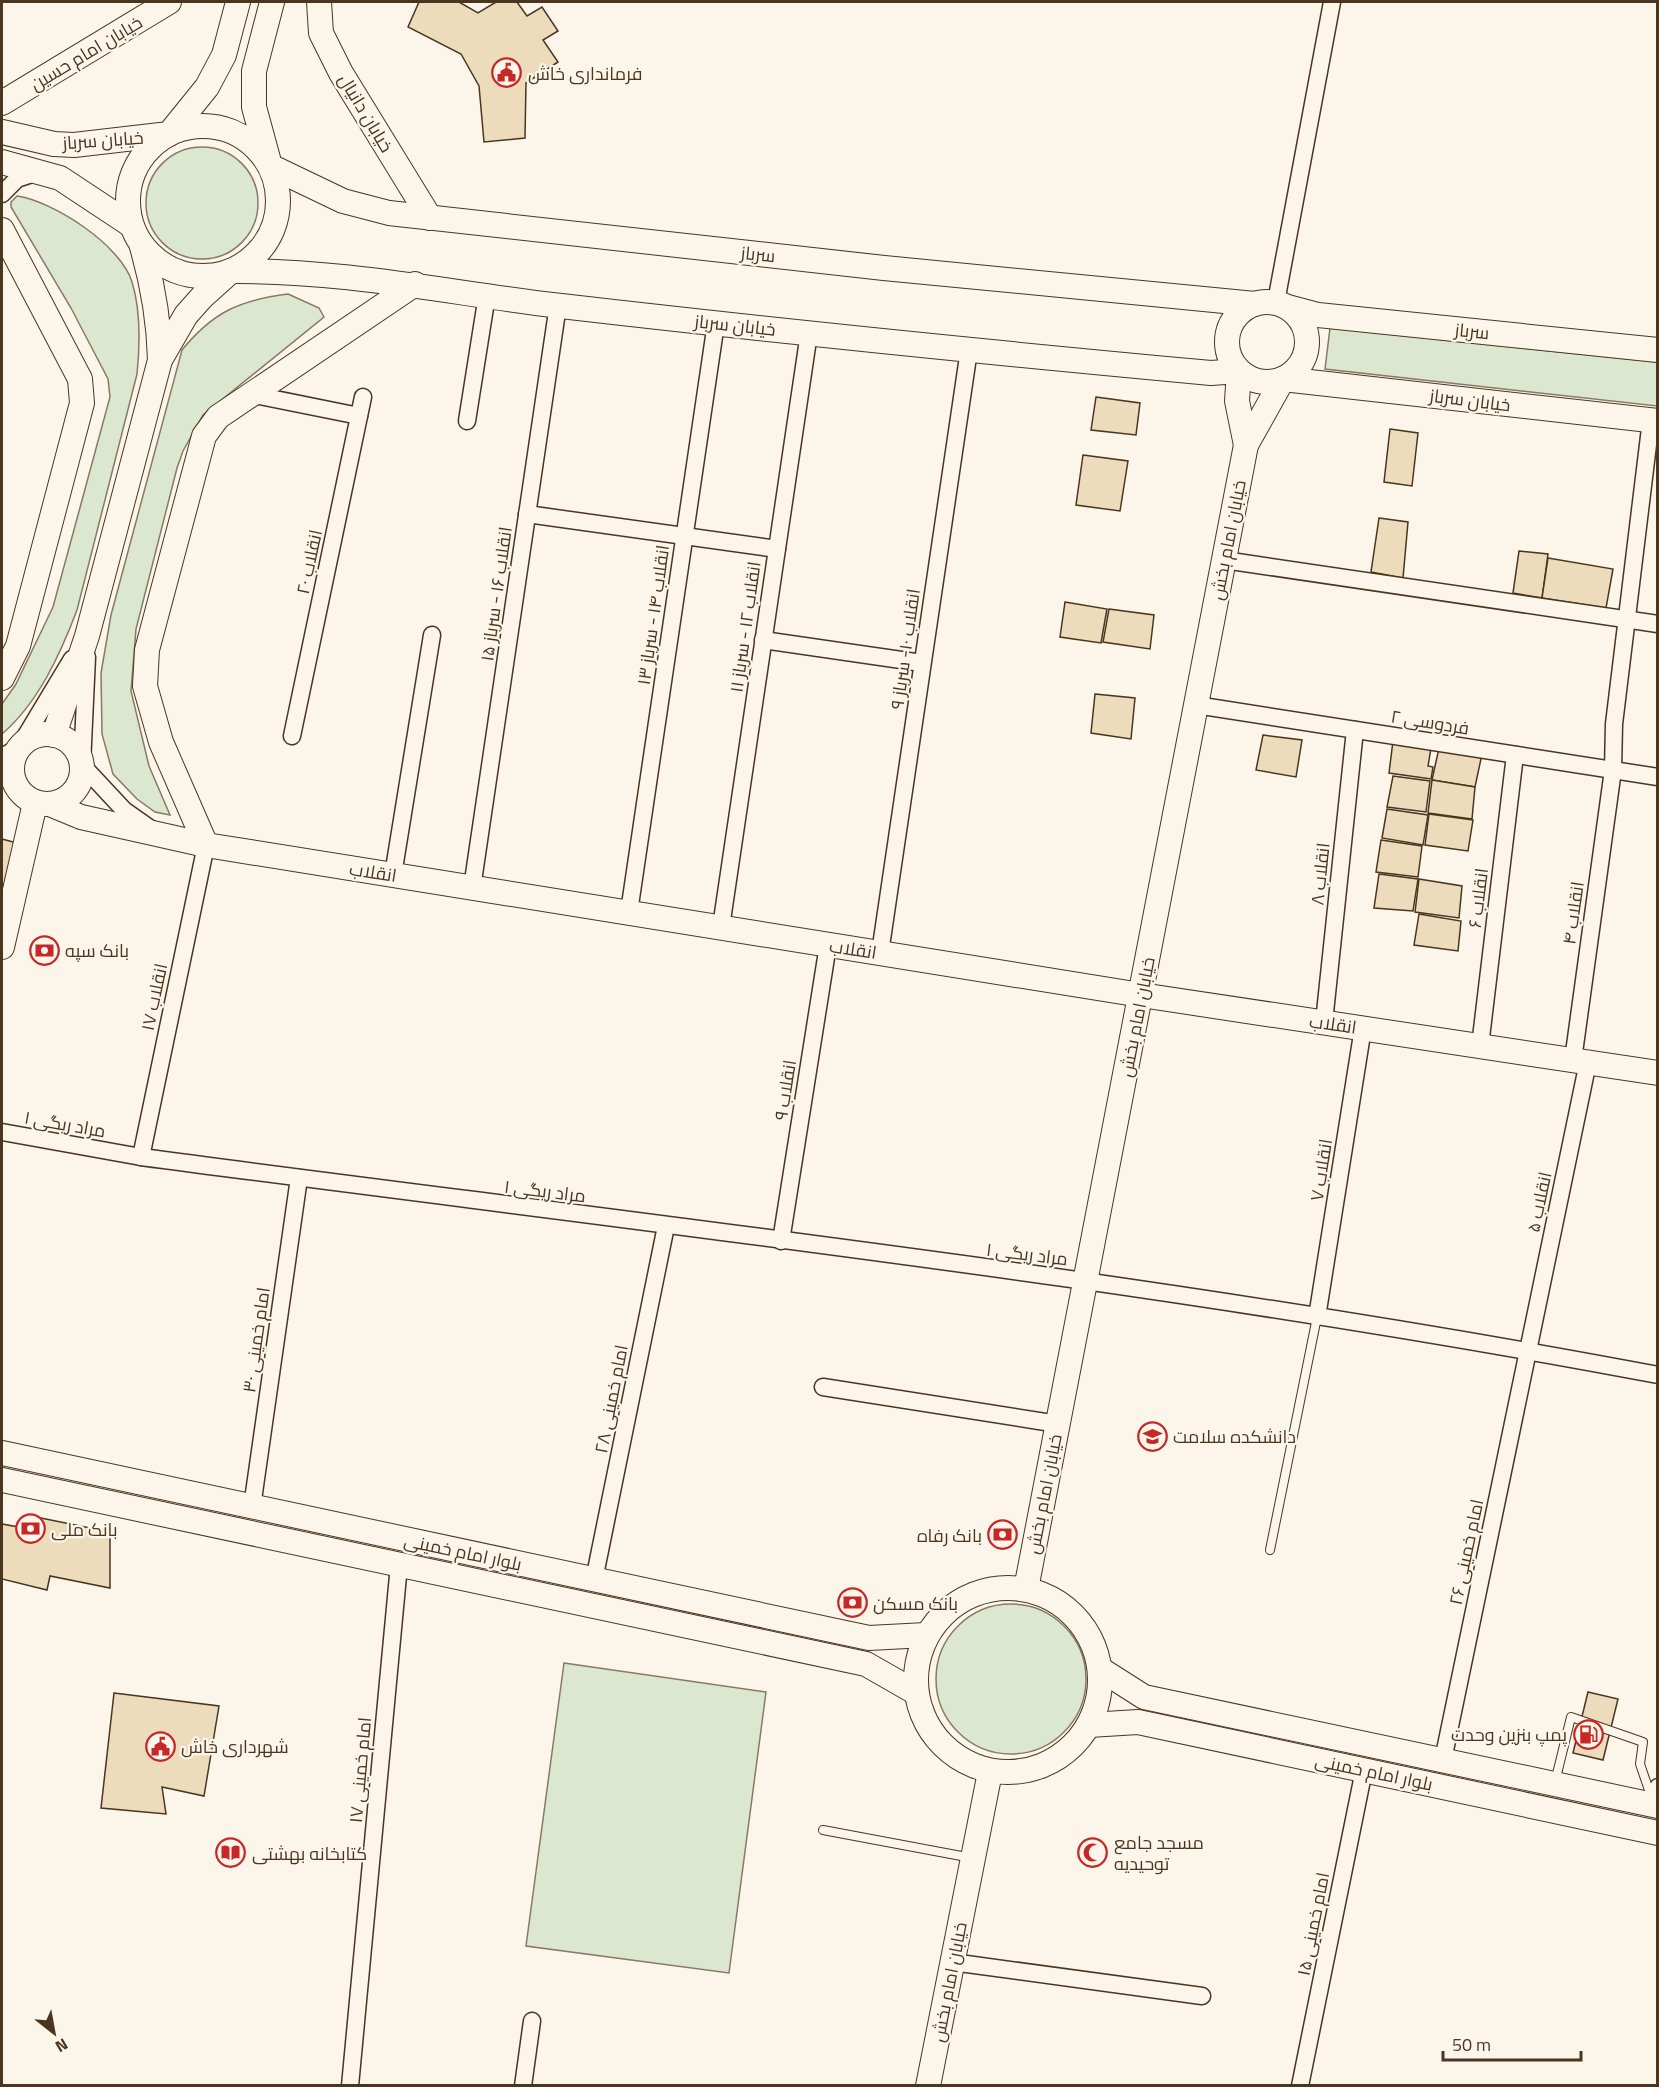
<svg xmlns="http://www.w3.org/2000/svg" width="1659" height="2087" font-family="'Titillium Web',Cairo,sans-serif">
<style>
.green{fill:#dce7d0;stroke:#887966;stroke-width:1.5}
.building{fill:#ecdcbc;stroke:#4a3520;stroke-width:1.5}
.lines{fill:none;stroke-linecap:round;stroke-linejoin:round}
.lane-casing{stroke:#4a3520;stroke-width:10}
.street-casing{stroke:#4a3520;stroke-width:19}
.secondary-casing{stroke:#4a3520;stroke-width:26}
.lane{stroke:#fbf6e9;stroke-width:8}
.street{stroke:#fbf6e9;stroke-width:16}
.secondary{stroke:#fbf6e9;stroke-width:24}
.labels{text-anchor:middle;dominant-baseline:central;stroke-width:4.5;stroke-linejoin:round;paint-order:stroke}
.street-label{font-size:18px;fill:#4a3520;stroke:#fbf6e9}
.poi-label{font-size:18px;fill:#4a3520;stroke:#fbf6e9;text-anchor:start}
</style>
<rect width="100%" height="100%" fill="#fbf6e9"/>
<g class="green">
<circle cx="202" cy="203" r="56"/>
<path d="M17,196C53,201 121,245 132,282C141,311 140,345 137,374L77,610C60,655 38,703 2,734V704L16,684L53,607L110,397L108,379L71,308L11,207V202Z"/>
<path d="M288,294L319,308L324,317L203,415L183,451L177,468L136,629L131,691L149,766L170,815L155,812L137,799L113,774L102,734L101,673L111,615L182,350C213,312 240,300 288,294Z"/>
<path d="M1330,328L1657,362V406L1325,369Z"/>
<circle cx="1011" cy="1679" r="75"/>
<path d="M564,1663L766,1692L729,1973L526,1946Z"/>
</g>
<g class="building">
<path d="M419,2H459L478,13L496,2H517L527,16L542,7L558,31L543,40L558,62L526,83L525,138L484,142L479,86L461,54L408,27Z"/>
<path d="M1096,397L1140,403L1136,435L1091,430Z"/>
<path d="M1390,429L1418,433L1412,486L1384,482Z"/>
<path d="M1083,455L1128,461L1120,511L1076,505Z"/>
<path d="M1379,518L1408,522L1403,578L1371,572Z"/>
<path d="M1519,551L1548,554L1542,598L1513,593Z"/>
<path d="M1548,558L1613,569L1606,608L1542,598Z"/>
<path d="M1065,602L1107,609L1101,643L1060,637Z"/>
<path d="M1109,609L1154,615L1150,649L1103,642Z"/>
<path d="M1095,694L1135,698L1131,739L1091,733Z"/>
<path d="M1263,735L1302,740L1296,777L1256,770Z"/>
<path d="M1393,741L1431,748L1428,766L1433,767L1431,779L1389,773Z"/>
<path d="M1439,748L1482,754L1475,787L1432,780Z"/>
<path d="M1393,776L1430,781L1426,812L1387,807Z"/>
<path d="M1432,780L1475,787L1472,819L1428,813Z"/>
<path d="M1387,809L1428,815L1423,845L1382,838Z"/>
<path d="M1429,814L1473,820L1468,851L1425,845Z"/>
<path d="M2,839L17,843L4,894H2Z"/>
<path d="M1381,840L1422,846L1418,877L1376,872Z"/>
<path d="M1379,874L1418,879L1413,911L1374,908Z"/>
<path d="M1419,879L1462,886L1459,918L1415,912Z"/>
<path d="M1419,914L1461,921L1458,951L1414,945Z"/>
<path d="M31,1516L110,1532V1588L50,1576L47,1590L2,1579V1524L30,1529Z"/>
<path d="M1588,1692L1618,1699L1603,1760L1573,1753Z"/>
<path d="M114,1693L219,1706L204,1796L162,1787L166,1814L101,1808Z"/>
</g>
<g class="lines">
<defs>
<g id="lane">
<path d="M1270,1550L1317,1317"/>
<path d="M1555,1782L1571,1717L1643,1742L1640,1764L1652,1799"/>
<path d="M823,1830L972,1858"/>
</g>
<g id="street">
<path d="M2,194L17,179L38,172"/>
<path d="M1276,302L1332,2"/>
<path d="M250,394L359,416"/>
<path d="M467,421L487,295"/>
<path d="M527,514L777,549"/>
<path d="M1224,560L1658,624"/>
<path d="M763,640L922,663"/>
<path d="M87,657L82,765L124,810L151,829"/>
<path d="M1196,705L1658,777"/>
<path d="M292,736L363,397"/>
<path d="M2,757L19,747L72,659"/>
<path d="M393,875L432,635"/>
<path d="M472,888L558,305"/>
<path d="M629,912L716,323"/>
<path d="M721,927L809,333"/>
<path d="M880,953L969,350"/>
<path d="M1324,1022L1355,730"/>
<path d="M1480,1046L1515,755"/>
<path d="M1573,1060L1613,770L1614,724L1651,420"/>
<path d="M2,1132L141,1157C647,1224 1156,1280 1658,1375"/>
<path d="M141,1157L206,845"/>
<path d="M781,1241L828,945"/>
<path d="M1317,1317L1363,1028"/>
<path d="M823,1387L1058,1424"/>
<path d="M252,1507L299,1178"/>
<path d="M594,1580L666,1226"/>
<path d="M1443,1760L1588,1062"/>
<path d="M1654,1805L1658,1787"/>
<path d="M952,1962L1202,1996"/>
<path d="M350,2086L399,1565"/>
<path d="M523,2086L532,2021"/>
<path d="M1300,2086L1364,1770"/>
</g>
<g id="secondary">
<path d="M272,2L254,71V107L270,166L343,201L389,213L884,268L1255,304"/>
<path d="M319,2L321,33L341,73L430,218"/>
<path d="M2,103L169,2"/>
<circle cx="203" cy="201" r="75"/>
<path d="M2,132L54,144L74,145L169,134L207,87L224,55L238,2"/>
<path d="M2,162L60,178L131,225"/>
<path d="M2,230L80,379L82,403L18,646L2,678"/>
<path d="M142,247C153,285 159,320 160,360"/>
<circle cx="1267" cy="342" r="40"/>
<path d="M1288,307L1318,315L1658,350"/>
<circle cx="47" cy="769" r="35"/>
<path d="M54,735L87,636L160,360L186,315L202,297L231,271C343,270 451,293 561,306C777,331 994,353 1211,373L1239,371L1237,401L1246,445"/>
<path d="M52,805L81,817L206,845L1141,995L1658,1073"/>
<path d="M206,845L161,742L145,686L147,650L204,436L218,417L415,284"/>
<path d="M2,947L35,803"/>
<path d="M2,1453L869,1638L926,1635"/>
<path d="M2,1480L866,1664L915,1692"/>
<circle cx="1008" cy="1680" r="92"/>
<path d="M1026,1589L1246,445L1283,379L1658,421"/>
<path d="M1100,1669L1144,1697L1658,1806"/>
<path d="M1089,1725L1138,1722L1658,1833"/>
<path d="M928,2086L990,1772"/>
</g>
</defs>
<use href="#lane" class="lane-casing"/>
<use href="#street" class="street-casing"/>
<use href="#secondary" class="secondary-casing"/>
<use href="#lane" class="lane"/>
<use href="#street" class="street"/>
<use href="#secondary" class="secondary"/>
</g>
<defs>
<symbol id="civic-ring" viewBox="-11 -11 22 22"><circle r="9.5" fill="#fbf6e9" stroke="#c62828" stroke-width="1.5"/><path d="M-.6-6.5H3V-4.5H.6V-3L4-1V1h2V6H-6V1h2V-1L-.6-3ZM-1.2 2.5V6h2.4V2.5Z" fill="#c62828"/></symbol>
<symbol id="bank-ring" viewBox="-11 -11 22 22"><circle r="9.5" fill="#fbf6e9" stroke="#c62828" stroke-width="1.5"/><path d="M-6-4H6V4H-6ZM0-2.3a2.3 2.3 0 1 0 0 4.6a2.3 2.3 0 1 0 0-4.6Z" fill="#c62828"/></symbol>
<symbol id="university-ring" viewBox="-11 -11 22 22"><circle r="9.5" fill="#fbf6e9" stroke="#c62828" stroke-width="1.5"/><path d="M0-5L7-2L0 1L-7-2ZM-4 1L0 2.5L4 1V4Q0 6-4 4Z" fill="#c62828"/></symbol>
<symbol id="fuel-ring" viewBox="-11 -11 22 22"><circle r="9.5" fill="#fbf6e9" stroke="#c62828" stroke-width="1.5"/><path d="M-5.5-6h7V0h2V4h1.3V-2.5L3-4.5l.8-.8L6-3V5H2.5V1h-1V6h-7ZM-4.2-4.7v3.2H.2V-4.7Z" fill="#c62828"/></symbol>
<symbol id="mosque-ring" viewBox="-11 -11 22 22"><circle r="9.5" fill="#fbf6e9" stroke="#c62828" stroke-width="1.5"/><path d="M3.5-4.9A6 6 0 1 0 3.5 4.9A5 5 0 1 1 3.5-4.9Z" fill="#c62828"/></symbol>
<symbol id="library-ring" viewBox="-11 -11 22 22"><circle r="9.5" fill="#fbf6e9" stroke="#c62828" stroke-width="1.5"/><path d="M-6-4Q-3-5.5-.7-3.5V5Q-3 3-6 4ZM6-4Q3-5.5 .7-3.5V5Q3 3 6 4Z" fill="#c62828"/></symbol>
</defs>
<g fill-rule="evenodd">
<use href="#civic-ring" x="490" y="56" width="33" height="33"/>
<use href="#bank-ring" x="28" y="934" width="33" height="33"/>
<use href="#university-ring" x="1136" y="1420" width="33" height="33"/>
<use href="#bank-ring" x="14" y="1512" width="33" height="33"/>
<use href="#bank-ring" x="986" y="1518" width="33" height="33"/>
<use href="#bank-ring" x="836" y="1586" width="33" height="33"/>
<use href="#fuel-ring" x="1572" y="1718" width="33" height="33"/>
<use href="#civic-ring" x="144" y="1730" width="33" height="33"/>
<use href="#mosque-ring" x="1076" y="1836" width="33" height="33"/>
<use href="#library-ring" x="214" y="1836" width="33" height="33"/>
</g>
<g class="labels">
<g class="street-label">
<text transform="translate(86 53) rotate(-31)">خیابان امام حسین</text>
<text transform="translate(366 113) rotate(59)">خیابان دانیال</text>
<text transform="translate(103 140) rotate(-4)">خیابان سرباز</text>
<text transform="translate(758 254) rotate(6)">سرباز</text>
<text transform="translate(735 325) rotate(6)">خیابان سرباز</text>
<text transform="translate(1472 331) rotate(6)">سرباز</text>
<text transform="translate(1470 400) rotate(7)">خیابان سرباز</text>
<text transform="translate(1228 540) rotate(-79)">خیابان امام بخش</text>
<text transform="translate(309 562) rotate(-78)">انقلاب ۲۰</text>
<text transform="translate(496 594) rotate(-82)">انقلاب ۱۶ - سرباز ۱۵</text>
<text transform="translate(653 615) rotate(-82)">انقلاب ۱۴ - سرباز ۱۳</text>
<text transform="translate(745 627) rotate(-82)">انقلاب ۱۲ - سرباز ۱۱</text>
<text transform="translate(905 649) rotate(-82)">انقلاب ۱۰- سرباز ۹</text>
<text transform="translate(1430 722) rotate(9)">فردوسی ۲</text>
<text transform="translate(373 872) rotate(9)">انقلاب</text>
<text transform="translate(1320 874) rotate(-84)">انقلاب ۸</text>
<text transform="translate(1478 898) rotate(-83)">انقلاب ۶</text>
<text transform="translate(1573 913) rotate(-82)">انقلاب ۴</text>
<text transform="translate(853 949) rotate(9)">انقلاب</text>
<text transform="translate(154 997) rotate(-78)">انقلاب ۱۷</text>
<text transform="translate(1137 1017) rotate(-79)">خیابان امام بخش</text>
<text transform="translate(1333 1024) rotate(8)">انقلاب</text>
<text transform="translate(785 1090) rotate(-81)">انقلاب ۹</text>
<text transform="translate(65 1124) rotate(10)">مراد ریگی ۱</text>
<text transform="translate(1321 1170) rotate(-81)">انقلاب ۷</text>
<text transform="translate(545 1191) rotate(7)">مراد ریگی ۱</text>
<text transform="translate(1539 1202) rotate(-78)">انقلاب ۵</text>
<text transform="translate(1027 1254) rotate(7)">مراد ریگی ۱</text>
<text transform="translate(256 1340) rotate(-82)">امام خمینی ۳۰</text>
<text transform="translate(611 1399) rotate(-79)">امام خمینی ۲۸</text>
<text transform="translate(1044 1494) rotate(-79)">خیابان امام بخش</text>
<text transform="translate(463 1552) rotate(12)">بلوار امام خمینی</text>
<text transform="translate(1466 1552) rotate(-78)">امام خمینی ۲۶</text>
<text transform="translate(360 1770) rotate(-85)">امام خمینی ۱۷</text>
<text transform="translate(1374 1772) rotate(12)">بلوار امام خمینی</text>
<text transform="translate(1313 1924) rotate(-79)">امام خمینی ۱۵</text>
<text transform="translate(949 1982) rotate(-79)">خیابان امام بخش</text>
</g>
<g class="poi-label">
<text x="528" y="73">فرمانداری خاش</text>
<text x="65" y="950">بانک سپه</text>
<text x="1173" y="1436">دانشکده سلامت</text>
<text x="51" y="1529">بانک ملی</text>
<text x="982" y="1535" text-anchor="end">بانک رفاه</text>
<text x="873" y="1603">بانک مسکن</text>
<text x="1567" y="1734" text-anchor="end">پمپ بنزین وحدت</text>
<text x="181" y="1746">شهرداری خاش</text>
<text x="1114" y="1842">مسجد جامع<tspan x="1114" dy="21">توحیدیه</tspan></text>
<text x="252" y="1853">کتابخانه بهشتی</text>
</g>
</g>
<rect width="1659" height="2087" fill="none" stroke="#4a3520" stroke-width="6"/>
<g transform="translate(54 2033) rotate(149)" stroke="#fbf6e9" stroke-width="4.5" paint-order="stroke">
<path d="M0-4.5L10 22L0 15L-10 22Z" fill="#4a3520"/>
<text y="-9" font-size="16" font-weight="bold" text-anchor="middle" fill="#4a3520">N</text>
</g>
<path d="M1443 2051v9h138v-9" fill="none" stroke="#4a3520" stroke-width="3"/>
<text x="1452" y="2051" font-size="18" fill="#4a3520" stroke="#fbf6e9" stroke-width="4.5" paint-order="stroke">50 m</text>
</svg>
